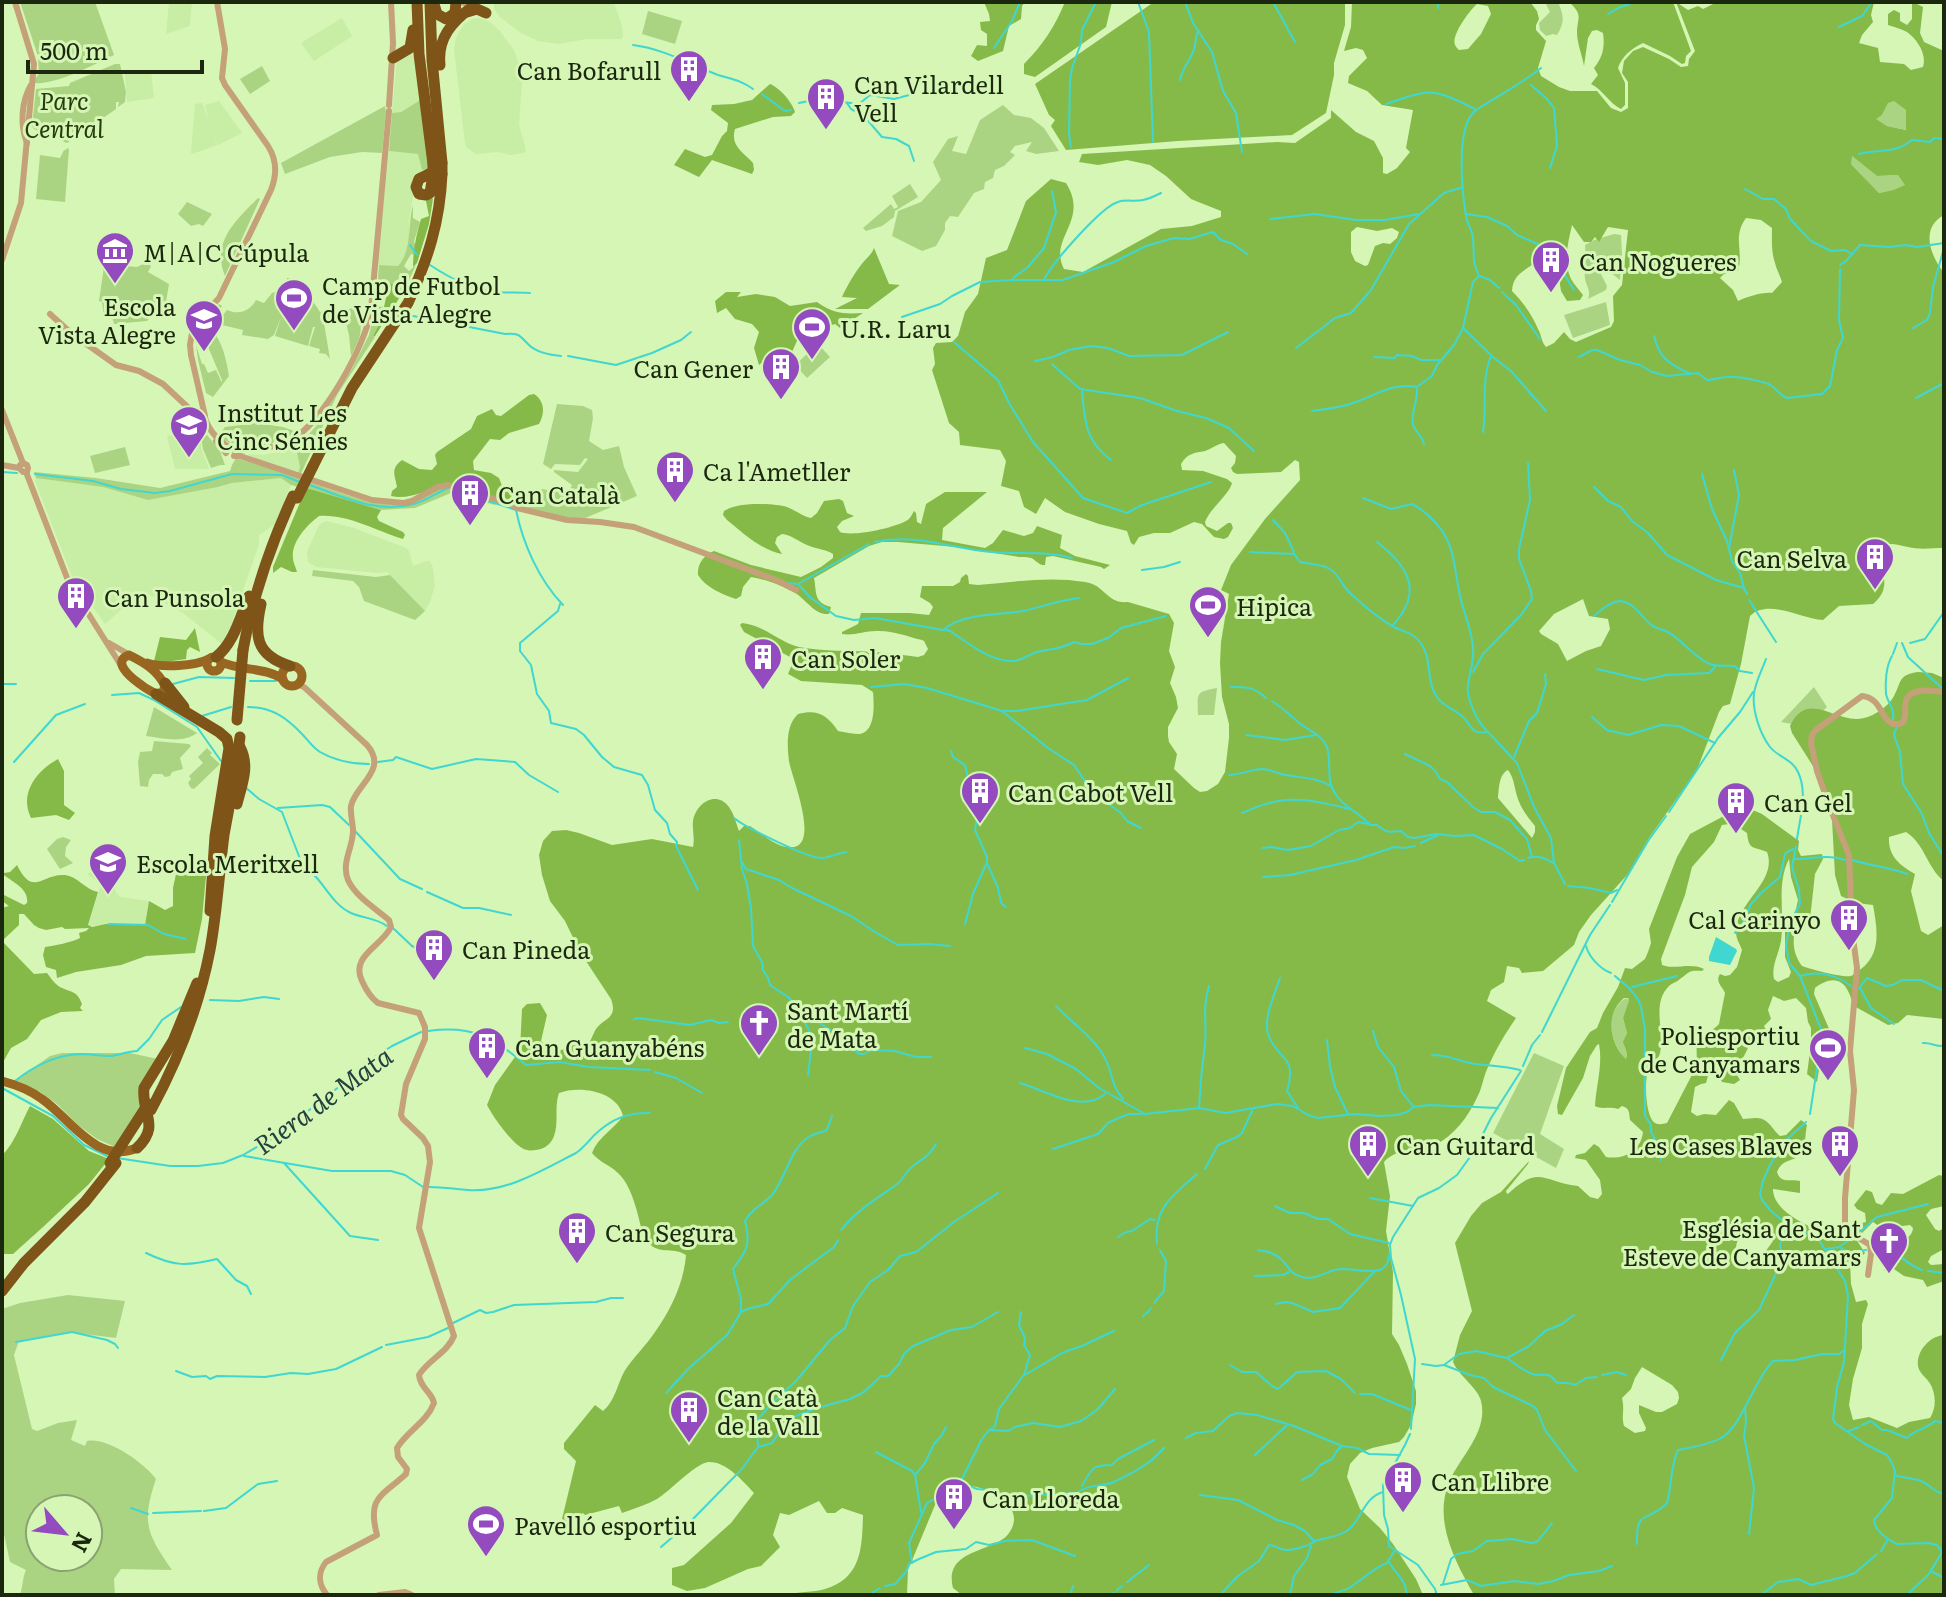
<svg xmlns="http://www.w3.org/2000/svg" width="1946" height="1597" font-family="Literata,serif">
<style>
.built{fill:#c8eda5}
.green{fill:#abd482;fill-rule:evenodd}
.forest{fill:#86ba48;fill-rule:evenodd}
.water{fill:#3fd7d0}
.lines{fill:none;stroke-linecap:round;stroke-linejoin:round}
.stream{stroke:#3fd7d0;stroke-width:2}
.minor{stroke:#c4a178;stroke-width:6}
.major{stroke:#986620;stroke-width:9}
.highway{stroke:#7f5418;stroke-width:11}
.highway-bridge{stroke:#7f5418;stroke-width:11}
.labels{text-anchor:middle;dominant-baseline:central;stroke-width:6;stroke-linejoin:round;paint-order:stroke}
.poi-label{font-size:24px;fill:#1b270e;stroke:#d5f6b5;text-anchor:start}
.park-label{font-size:24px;font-style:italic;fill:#263b0d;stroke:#d5f6b5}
.water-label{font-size:26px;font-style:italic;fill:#22413f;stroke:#d5f6b5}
</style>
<rect width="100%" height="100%" fill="#d5f6b5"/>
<g class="built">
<path d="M169,2H192L190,24V26L166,34Z"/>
<path d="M494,2H614L622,26L623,37L621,39H586L559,44L538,41L521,33L501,18L494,9Z"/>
<path d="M342,18L352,36L314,61L301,43Z"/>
<path d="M480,18L490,22L499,30L514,50L518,61L522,82L519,124L526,150L524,153L510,155L498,152L476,154L467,148L465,144L454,49L456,38L464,24L472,19Z"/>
<path d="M410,53L417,60L422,99L401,112L392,113L397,57Z"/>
<path d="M151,71L154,98L127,102L125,74Z"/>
<path d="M219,101L242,133L218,145L213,136L217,145L192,154L191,153L195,104L202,103L209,121L205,105Z"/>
<path d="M389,151L418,154L422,170L415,184L409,221V241L404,258L398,266L377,265Z"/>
<path d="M193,430L199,431L202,450L209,469H175L167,436Z"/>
<path d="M296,448L300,467L297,477L247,460L249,454L263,455Z"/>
<path d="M36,478L103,487L148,500L218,487L232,483L281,478L291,485L274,525L259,535V544L231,626L222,644L183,613L148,594L121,610L105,624L73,579L35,481Z"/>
<path d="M326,521L354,528L406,548L409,551L413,566L427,561H430L433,568L435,586L430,602L425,611L387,572L377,573L316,567L308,562L307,552L319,525Z"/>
<path d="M107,865L115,883V891L120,897L149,901L145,925L132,924L88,926L102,881H97L87,874Z"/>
</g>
<g class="green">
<path d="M20,2H95L114,55C93,65 56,85 35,83V79L39,74L38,56Z"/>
<path d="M1545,2H1558C1564,16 1565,22 1557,35L1553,34L1546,36L1540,30L1539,23L1550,12Z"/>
<path d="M648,11L682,21L675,44L642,34Z"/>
<path d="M115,64H120L126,92L125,102L118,107L119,102H116V109L67,143L34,129L32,126L36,89L69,86L70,83Z"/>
<path d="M262,66L270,81L250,94L240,79Z"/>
<path d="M422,99L432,169L422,170L418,154L389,151L392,113L401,112Z"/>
<path d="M1894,100L1906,110L1907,130L1887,126L1875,119L1882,115L1888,102Z"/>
<path d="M1003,105L1014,115L1031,118L1044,128L1059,151L1036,154L1026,151L1032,142L1015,146L1010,152L1015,155L1004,166L995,170L993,178L985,182L984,189L974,193L958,217L950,216L945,223V230L936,246L922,251L892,236L898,211L921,202L941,180L933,162L948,139L958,136L952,151L966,154L980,120Z"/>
<path d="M385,106L386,112L382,153L362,152L330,157L285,174L281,163Z"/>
<path d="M67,148L69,149L65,202L36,199L40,155L60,158L64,150H66Z"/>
<path d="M1851,155L1877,176L1898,175L1906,185L1893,190L1879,193L1851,164Z"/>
<path d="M910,184L918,197L895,211L894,217L882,226L866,231L863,228L891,204L894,209L898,207L892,196Z"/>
<path d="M258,198L260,199L225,276C211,242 236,220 258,198Z"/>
<path d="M187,202L212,214L203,226L199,224L191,226L178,214Z"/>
<path d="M413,205V218L420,222L414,241L416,247L414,255L411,254L404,266L409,271L416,265L405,289L391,284L385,296L377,293L379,265L398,266C413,249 407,225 413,205Z"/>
<path d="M1614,234L1621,235L1622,254L1620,280L1610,272L1599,270L1607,286L1606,290L1588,299C1591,290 1587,288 1585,279C1584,272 1586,255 1585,245L1594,240Z"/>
<path d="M104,257L125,262L126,266L137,267L147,262L151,266L148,272L169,284L166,302L147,321L114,324L112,316H104L102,302L99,301L105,260Z"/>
<path d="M287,278H289V286C305,289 312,299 320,312L328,309L332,320L324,323L330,359L326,354L319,353L320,349L309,346L315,327H313L308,346L275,336L281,317L274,335L268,339L242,335L243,330L222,325L210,314L219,304L222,306L216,314L223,315L227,310C239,315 249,312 256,300L264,303L272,293L287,287Z"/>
<path d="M1606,302L1610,325L1573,338L1564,315Z"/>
<path d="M376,306L384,307L387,310L375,332L373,335L375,337L337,395L299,478C324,486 377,510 401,503C417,499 431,489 448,487L497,502L495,505L451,493L415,508L381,510L291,485L281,478L232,483L218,487L148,500L103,487L36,478L34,472L96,478L160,488L230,471L232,465L236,458L297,477L300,467L296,448L281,451L296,444L308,435L319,423L353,367L369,335Z"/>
<path d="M355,307C365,329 361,336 351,356L349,335L343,311Z"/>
<path d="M205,324C221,335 226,357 229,376L213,397L206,393L205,389L198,360L196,345L202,364H204L208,373L216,370L222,383V380L206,342L198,344L197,342L198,335Z"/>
<path d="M818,344L830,357L807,378L795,365Z"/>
<path d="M557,404L583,406L592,410L593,418L589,441L603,450L619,446L624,467L637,496L583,519L576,520L527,508L537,492L542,489L560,492L569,491L572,485L554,472V470L578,472L588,459L585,458L580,465L555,464L551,469L543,464Z"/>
<path d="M256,423L283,427L297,432C277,445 238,456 219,435L225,427Z"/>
<path d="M200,430H203L220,451L225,465H220L211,468L203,449Z"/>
<path d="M125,447L130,465L95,473L90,456Z"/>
<path d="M313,570L376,577L390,575L425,611L415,620L364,601L359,587L353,581L312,576Z"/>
<path d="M1814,687L1827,707C1812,722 1803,727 1781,722Z"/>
<path d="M1217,688L1214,715H1198C1198,694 1194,692 1217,688Z"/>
<path d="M154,707L197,733C182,744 163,738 146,736Z"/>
<path d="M154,741L189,744L191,746L180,758L183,769L172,772L170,776L165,777L162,774H153L149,780L148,787L140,786L138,762L140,752L152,751Z"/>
<path d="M207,748L212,753L210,755L220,764L194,789L191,788L188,783L191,779L189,776L203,763L198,757Z"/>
<path d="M63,837L71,840L66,847L65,856L73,863L60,869L47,849L57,839Z"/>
<path d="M1626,998L1630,1001L1623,1018L1627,1033C1623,1042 1623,1045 1627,1054L1626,1059C1609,1043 1604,1012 1626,998Z"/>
<path d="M62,1053H130L158,1059L141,1106L115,1147L97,1139L78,1125L57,1104L40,1092L15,1081L50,1056Z"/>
<path d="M1534,1053L1564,1066L1540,1134L1564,1149L1556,1168L1493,1133Z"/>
<path d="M68,1295L125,1301L116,1338L68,1332L19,1341L14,1355L32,1429L37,1431L58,1423L77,1420L71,1440L85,1446L87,1441C108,1437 144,1463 156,1479C141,1523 147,1534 172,1570L121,1569L114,1579L115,1595H20C23,1586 22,1580 26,1570L10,1562L2,1525V1309L20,1303ZM40,1509H88V1557H40Z"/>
</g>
<g class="forest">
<path d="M984,2H1025L1022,6L1021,19L1009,26L1003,51L978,61L971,56L977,45L987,46V34L981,30L980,22L990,21L989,14Z"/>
<path d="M1065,2H1112L1106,27L1035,77L1024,74V64C1043,45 1055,26 1065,2Z"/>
<path d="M1154,2H1345V25L1334,63V75L1326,113L1292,135L1178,141L1066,150L1051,126L1055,120L1049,115L1035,84Z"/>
<path d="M1352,2H1530L1537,11L1539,19L1536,25V30L1546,41L1538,68L1541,76L1559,87L1570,91H1597L1611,108L1621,112L1628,108V82L1622,73L1624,61L1633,51L1643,47L1669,59L1681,67L1688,66L1689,59L1695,51L1676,2L1688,10L1698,6L1703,9L1713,4L1714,2H1874L1871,15L1873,22L1862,35L1859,43L1878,48L1880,62L1904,64L1911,70L1923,67C1927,55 1918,40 1907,32C1902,29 1894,27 1888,25V14L1894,10L1900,13V21L1907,25L1912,19V3H1915L1923,7L1920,33L1924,42L1944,51V215C1920,228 1930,255 1944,273V548C1932,548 1919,550 1908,547C1897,545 1891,542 1881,546C1876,568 1896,585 1873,604L1839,606L1823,620C1802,619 1768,598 1750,616L1741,664L1730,704L1723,706L1719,712L1697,770L1649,838L1628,874L1591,915L1579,932L1574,945L1543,971L1522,973L1519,968L1507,966L1504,982L1491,990L1487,1001L1516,1018C1505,1034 1496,1049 1488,1067C1484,1075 1483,1083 1480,1091C1472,1110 1460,1129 1442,1141C1425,1152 1399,1145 1384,1162L1390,1196L1386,1231L1393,1272L1392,1334L1399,1345L1407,1364L1416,1391V1404L1411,1425L1404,1437L1399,1442L1372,1448L1360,1453L1350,1464L1347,1477L1360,1509L1380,1528L1393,1544L1416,1579L1423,1595H962L953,1588C943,1548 995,1553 1009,1533C1026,1509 996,1491 976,1487C966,1484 955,1486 945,1487L940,1493L908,1570L907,1595H786C799,1591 812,1593 825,1589C862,1578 862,1547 863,1515L842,1508L835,1513H827L819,1501L789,1515L780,1513L773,1535L780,1547L761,1566L748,1569L705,1588L687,1591L672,1585V1568L684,1565L731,1523L754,1493C743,1481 726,1461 708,1462C695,1464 670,1491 657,1499C646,1505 633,1509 622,1513L619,1506L585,1515L583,1513L569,1523H563L562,1519L576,1461L564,1449V1443L595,1405L603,1411C615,1401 617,1385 624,1372C633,1357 646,1346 655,1332C671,1310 684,1282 686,1255C671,1245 659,1258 644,1238C638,1218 634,1188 618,1173C610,1165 599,1162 592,1153C598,1137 614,1129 623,1116C618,1091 579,1085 559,1093C554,1107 559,1123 554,1136C552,1142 547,1147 541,1149C535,1150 528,1152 522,1148C511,1142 493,1117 487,1105L495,1085L520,1050L522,1009L527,1004L540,1003L547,1015L541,1041L551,1049L562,1050L568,1046L589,1043C590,1042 595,1030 596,1029C605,1017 618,1019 611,999L580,952L565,921L550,901L542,875L539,855L543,841L552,831L566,830L579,833L612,845L652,839L693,847C695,838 692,830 693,821C696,803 716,790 729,807C734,814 736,823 739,831L744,826H750C761,833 774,845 787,847C824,853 791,776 789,761C787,745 786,725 798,714C818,709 827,715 838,731C845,732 853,734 859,734C876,732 874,704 873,692L862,685L801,681L788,674L793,662L790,657L744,632L740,625L742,623C764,625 779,642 799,647C824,652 849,650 874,652C889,653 903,655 918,657L924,655L928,649L924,641L922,640C906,636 892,630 876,631C864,631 854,636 842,634V632L858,624L861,613H910L929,615L933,607L930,603L920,597L922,586H953L960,582L961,578L966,574L968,576L969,584L978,585C1013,582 1050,576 1085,582C1106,585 1106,604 1128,602L1169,614L1174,623L1169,651L1175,667L1170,683L1176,697L1178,708L1168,727V736L1169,742L1177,754L1174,769L1194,788L1200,792L1207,791L1218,784L1225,772L1229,738V724L1222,697L1220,663L1221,642L1229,594L1221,590L1231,565L1265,519L1300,480L1299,462L1295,460L1281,472L1237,474L1233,472L1231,468L1235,463L1236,456L1224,443C1216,444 1212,449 1205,451C1194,453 1188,453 1181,464L1182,470L1203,471L1227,479L1232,483C1229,495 1211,507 1205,522L1206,526L1217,531L1228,523H1231L1233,528L1228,537L1224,539L1214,537L1202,524L1194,522L1170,533H1154L1139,537L1134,545L1131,543L1127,531L1099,524L1065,512L1045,498L1036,514L1024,507L1019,491L1001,486L1006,461L1000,450L960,445L959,432L949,423L932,370L935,364L933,348L936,343L952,342L958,336L965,312L978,294L986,258L1007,250L1026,201L1051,179L1066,183C1090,221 1048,238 1064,269L1083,272L1161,229L1192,226L1221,217V211L1191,199L1166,176L1150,165L1127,160L1098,165L1079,162L1082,154L1277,142L1295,143L1331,118V110L1356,132L1374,141L1383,158V173L1387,174L1397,168L1410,152L1406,148L1413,110L1382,105L1367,91L1348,83L1349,76L1367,58L1363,50L1356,48L1344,51L1351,27ZM1477,4L1488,6L1491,14L1481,34L1468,49L1459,50C1458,49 1456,47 1455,45C1451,35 1470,10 1477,4ZM1894,101L1906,110V130L1887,126L1876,119L1882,115L1888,103ZM1852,156L1877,176L1898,175L1905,185L1893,190L1879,193L1851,164ZM1746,218L1761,220L1772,228C1772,240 1771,251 1775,263C1777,271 1780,275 1782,282L1772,293C1762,292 1747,297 1738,301L1733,290L1720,278L1724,274L1738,271C1744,251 1732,237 1746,218ZM1572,225L1584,242H1591L1595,237L1599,242L1608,227L1628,230L1622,285L1613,296L1614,321L1611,327L1576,342L1570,339L1564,332L1554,343L1546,347C1541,341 1542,336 1538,329C1532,315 1523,302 1512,291C1513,273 1526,271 1538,260L1550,262L1559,278L1561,291L1567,301L1580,300L1583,295C1579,290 1574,284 1571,279C1563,263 1568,242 1572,225ZM1357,227L1377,231L1392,228L1399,232L1397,238L1390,244L1383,243L1375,246L1368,265L1365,266L1355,261L1351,252V232ZM1583,599L1589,616L1608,619L1610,629L1601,646L1586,651L1567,661L1558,644L1541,634L1539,631L1554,614ZM1508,770C1514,778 1514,786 1517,796C1520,807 1528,818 1535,826V832L1532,838L1498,798C1499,788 1499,774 1508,770Z"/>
<path d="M1569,2H1673L1691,51L1686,56L1685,63L1682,64L1670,56L1643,43C1631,49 1622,56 1618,68L1625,83V105L1621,109C1609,103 1603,90 1591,84L1598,75L1594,68C1603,57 1605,47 1603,33L1597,30L1592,31L1588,38L1584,66C1582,55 1577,43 1577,32C1578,16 1583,15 1569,2Z"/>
<path d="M770,84C780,88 792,102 795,112L791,116L773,117L735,129C730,146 743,152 753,163L754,170L752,174L712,160L699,177L674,165L685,149L705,157L712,155L722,136L727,131L728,123L711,110L712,105L734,104L752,100Z"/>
<path d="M429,197L433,199L429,224L417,263L413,267C413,252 416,235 421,219L429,216L426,201Z"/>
<path d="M874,248L889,284L900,285L868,309H835L857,298L842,297C847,286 854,274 861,265C866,258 871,256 874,248Z"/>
<path d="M389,283L405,289L375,336H373L375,332L387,310L384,307Z"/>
<path d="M726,292H741L737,297L756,294L775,297L790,306L817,302C834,314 844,314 863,313L840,328L835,324L823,328L820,322L800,334L788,361L781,367L771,355L759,365L754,348L759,332L752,324L735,319L726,308L717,313L715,301Z"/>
<path d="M534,394C545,401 545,413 539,424L509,433L500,440L490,439L473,461L474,470L491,473L499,478L504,491L512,493L511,499L506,500C491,497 462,487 448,487C429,487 410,501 391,496L392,491L397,487C395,475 390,469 402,460L419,469L432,470L437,464L435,455L437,452L471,429L477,416L492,409L496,415L501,416L529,395Z"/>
<path d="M306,488L381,510L377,517L379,521L403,532L405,535L403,539C376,531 348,514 319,516C307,525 291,542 293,558C293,563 296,567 297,572H292L281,567L273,573V567Z"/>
<path d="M945,492H987L943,528L942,540L985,548L993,543L1003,530L1024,536L1033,533L1037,526L1062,535L1060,548L1075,556L1110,565L1104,569L1101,567L1053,556L1046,557L1045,565H1042C1030,559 1037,557 1019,557L956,547L898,542H882L869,546L814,578C817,593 813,602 831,607L829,614C814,615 807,600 795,593C783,586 765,579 751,577L743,587L741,596L736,599C723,595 705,587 698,575C697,564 704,555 714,551L751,565L801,577L821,567L833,558V554C825,549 816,549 807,545C798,541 791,535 782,534L777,537L775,543L782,554C761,550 743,533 727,520L723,515L724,511C737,502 772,503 787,507C795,510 802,516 811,518L817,513L824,501L839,499L843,501L847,513L854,516L842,521L837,527L840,532C853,537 893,528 906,521C911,518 911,516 914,511L916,513L917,522L921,524L926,504Z"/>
<path d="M195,628L200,652L190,647L187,650L186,659L159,663L154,661L160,637L186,640Z"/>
<path d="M1918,672L1932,673L1944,678V881C1927,868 1925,844 1906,832L1889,837C1888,856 1899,865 1915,874L1911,891L1921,931L1928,935L1944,925V1019L1907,1015L1898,1023L1888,1025L1854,1006C1852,1002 1851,997 1849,993C1841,975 1827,979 1815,988L1814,994L1830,1031V1068L1829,1071L1819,1070L1817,1082L1807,1074L1811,1044V1028L1808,1022L1806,1008L1796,998L1784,1001L1773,996L1768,1010L1771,1019L1764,1026L1766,1030H1757L1743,1058L1745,1064L1734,1070L1740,1080L1734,1084L1722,1082L1717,1073L1709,1072L1706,1083L1701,1084L1695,1087L1691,1112L1697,1116L1704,1114L1716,1115L1729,1100L1734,1103L1743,1119C1747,1119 1751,1118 1755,1118C1768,1117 1772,1129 1780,1136L1786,1135L1801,1120L1807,1125C1805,1133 1806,1144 1802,1152C1796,1163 1783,1157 1777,1172C1781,1185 1791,1178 1800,1181V1193L1773,1189C1773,1210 1803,1223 1819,1231L1835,1226L1836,1234L1841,1236L1847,1227L1866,1222L1865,1213L1857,1209L1854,1205L1866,1190L1872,1192L1876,1203L1882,1205L1891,1193L1903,1194L1939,1175L1943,1176L1944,1206L1931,1209L1926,1215L1935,1229L1939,1231L1944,1228V1249L1931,1256L1928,1262L1931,1265L1944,1264V1281L1927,1287L1923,1280L1904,1276L1891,1267L1884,1271L1886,1265L1895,1258L1890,1247C1898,1241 1912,1240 1913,1228L1910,1225L1895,1227L1882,1237L1879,1236V1226L1873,1222L1856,1239L1865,1253L1863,1255L1856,1256L1850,1262L1851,1284L1856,1302L1866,1300L1868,1304L1862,1324V1348L1853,1379L1849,1405L1853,1420L1869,1417L1897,1428L1909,1422L1930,1418C1937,1407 1936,1392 1929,1382C1925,1376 1919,1373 1918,1366C1916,1351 1930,1336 1944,1335V1595H1474C1456,1563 1434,1523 1448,1485C1458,1458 1489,1433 1481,1401C1478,1388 1459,1376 1453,1362L1460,1335L1472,1311L1455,1243L1471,1216L1482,1203L1501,1192L1529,1161L1528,1164L1506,1191L1507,1194L1509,1193C1540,1164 1544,1183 1578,1186L1590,1197L1598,1199L1602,1194L1600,1180L1586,1160L1575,1158L1576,1155L1585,1153L1594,1144L1599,1147L1606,1157C1624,1160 1641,1151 1643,1132L1630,1120C1629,1113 1630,1108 1622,1106L1618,1109C1608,1106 1602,1110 1595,1106C1596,1086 1603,1065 1599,1044L1597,1045L1590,1056L1583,1078L1562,1115L1558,1114L1557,1106L1566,1068L1590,1032L1597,1028L1603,1013L1618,987L1625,968L1632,969L1645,959L1648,952L1651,943L1649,929L1677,857L1690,834L1737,809L1748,808L1762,814L1799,841L1798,850L1801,856L1822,854L1823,859L1815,874L1810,919L1807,922H1799C1791,937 1792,952 1802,966C1810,969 1843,978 1851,976C1852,976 1860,970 1861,969C1882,953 1877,928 1873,905L1856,903L1841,896L1835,875L1832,820L1818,774L1792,733L1790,726C1808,688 1836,725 1864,718C1874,716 1889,706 1894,696C1902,681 1898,675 1918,672ZM1729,824L1735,825L1747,833C1749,851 1753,846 1767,852C1778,882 1736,902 1736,932C1736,939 1740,944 1742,950L1737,967L1730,975L1725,976L1720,974C1715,982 1722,986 1725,993L1719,1024C1716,1028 1708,1032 1702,1038L1699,1037C1694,1047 1699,1057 1695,1069L1667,1123C1663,1124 1659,1125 1655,1123C1645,1117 1644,1078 1649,1068C1652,1062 1658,1061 1660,1053C1665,1031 1651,1004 1669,986C1672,983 1677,982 1680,979C1690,972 1688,970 1702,971L1704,969C1690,962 1675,970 1662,965L1661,959L1685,895L1692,867L1714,842L1722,825ZM1789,859L1791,877L1798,900L1796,909L1785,932V957L1791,972L1789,977L1778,982L1774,979C1771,966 1779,954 1781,941C1785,913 1776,884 1789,859ZM1624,998H1628L1629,1001L1623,1018L1627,1033L1623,1042L1627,1054L1626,1059C1609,1043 1605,1014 1624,998ZM1746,1234L1767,1235L1773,1241L1755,1266L1749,1270L1737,1264C1735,1253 1735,1244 1740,1235ZM1642,1367L1672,1385L1678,1392L1679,1398L1677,1404L1662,1412H1656L1639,1405V1413L1646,1428L1645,1431L1635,1433L1624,1426C1621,1415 1625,1411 1622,1398L1631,1389L1635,1378Z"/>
<path d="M58,759L64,771V805L75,813L69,820L56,815L31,818C19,794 36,771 58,759Z"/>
<path d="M17,865C33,898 42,873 65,875C77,876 86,890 98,892L88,925L92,927L106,924L145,925L149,901L165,910L173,906V888L176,874L206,876L202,919L195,953L146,956L121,965L76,972L57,978L56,970L46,967L43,955L45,947C53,946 73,942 80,938L79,933L86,931L89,928L65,929L62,927L46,930L39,928L34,925L24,914H19V925L3,940L4,943L34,974L47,973C51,978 55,985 62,988C73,993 77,991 82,1004L80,1008L83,1011L61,1012L41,1020L27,1039L11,1048L2,1064V908L9,906L2,901V894L24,905L27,903C29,889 14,883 4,875V873L10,872Z"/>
<path d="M30,1106L53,1119L89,1151L109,1159L89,1184L43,1227L13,1254H2V1155C14,1145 22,1121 30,1106Z"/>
</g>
<path class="water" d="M1716,937L1736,949L1737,951L1730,965L1709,961V957Z"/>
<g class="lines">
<g class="stream">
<path d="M1138,2L1149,32L1153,142"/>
<path d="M1185,2L1193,23L1212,52L1223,91L1236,113L1242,152"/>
<path d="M1273,2L1295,42"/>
<path d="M1438,2V8"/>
<path d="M1608,14L1618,8L1634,2"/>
<path d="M1839,27L1862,16L1872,2"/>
<path d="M633,45C664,49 689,64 718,75C731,79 743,81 753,89"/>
<path d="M994,48L1012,21L1020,2"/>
<path d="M1180,80C1182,68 1191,60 1194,49C1197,42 1194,37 1199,30"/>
<path d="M1531,85L1547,99L1554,108L1557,146L1550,168"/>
<path d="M762,94L785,111L791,110"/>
<path d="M799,103L818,99L859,104L870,95L894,99L913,94"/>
<path d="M847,103L851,109L864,116L882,137L896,139L909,146L914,161"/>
<path d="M1386,104C1431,89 1431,87 1475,109"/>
<path d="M1071,147L1069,134L1070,81L1072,68L1081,43L1082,30L1096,2"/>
<path d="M1859,154C1881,148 1893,155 1912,140L1930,142L1934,138L1944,139"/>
<path d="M1745,189L1763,199H1774L1786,209L1790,219L1811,241L1831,251L1845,250L1852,254"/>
<path d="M1466,214L1487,217L1507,226L1517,235L1540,245L1557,263L1574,290"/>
<path d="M1270,219L1315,214L1356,220H1385L1419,214"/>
<path d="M410,245L417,255"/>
<path d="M430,265C450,278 473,291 497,292C508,293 519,292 530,293"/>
<path d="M1840,265L1846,261L1860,245L1889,247L1906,245L1917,247L1944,243"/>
<path d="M1480,276L1490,280L1499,288"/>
<path d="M1013,278L1028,267L1044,248L1056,212L1052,191"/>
<path d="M1044,280C1051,264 1102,206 1118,202C1126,199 1135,202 1143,200C1149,199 1155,196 1161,193"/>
<path d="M1502,292L1516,305L1540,339"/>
<path d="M378,308L382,310L392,309"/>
<path d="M408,315L505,334C520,333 519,335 529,345C536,352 551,355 561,356"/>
<path d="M902,317L940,304L952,296L980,282L1011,280H1063L1114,262L1146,246L1174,238L1189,239L1213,232L1221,240L1233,244L1247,254"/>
<path d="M1463,328L1494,358L1511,371L1546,411"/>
<path d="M1913,328L1927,320L1930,313L1933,287L1944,248"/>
<path d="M1654,336C1660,360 1669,363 1690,374"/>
<path d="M954,342L998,380L1009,403L1033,442L1083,498L1127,513L1142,505L1211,482"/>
<path d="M1296,348L1335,318L1351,313L1371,290L1409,224L1444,193L1463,187"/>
<path d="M568,356L616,365L652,353L681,340L691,332"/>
<path d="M1374,357L1394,358L1397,355L1412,356L1421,360H1439"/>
<path d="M1579,357L1592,350H1597L1620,360L1640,365L1652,372L1667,376L1698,373L1707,380C1714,380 1720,377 1727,377C1736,376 1765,381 1772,386C1779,391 1779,395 1787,398L1822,394L1830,386L1837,350L1843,338L1839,320L1840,269"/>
<path d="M1035,361L1053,357L1069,350L1091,346L1108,348L1129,356L1182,355L1228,332"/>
<path d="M1052,364L1080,389L1140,398L1177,411L1206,418L1229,428L1254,451"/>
<path d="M1417,389C1418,400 1410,416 1413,425C1416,433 1422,435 1424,444"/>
<path d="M1082,391C1085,422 1085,441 1111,460"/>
<path d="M1916,398L1944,383"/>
<path d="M1312,411C1324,409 1338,408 1350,404C1375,397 1389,382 1417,387L1432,376L1437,365L1454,345L1463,328L1473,282L1479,276C1471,258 1475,257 1473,239C1473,231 1467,224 1466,216C1462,192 1456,131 1473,113C1479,107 1487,103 1494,99C1510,89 1526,80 1541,68"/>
<path d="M1483,432C1487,406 1481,381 1491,356"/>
<path d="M2,472L17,473"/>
<path d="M35,474L93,481L121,489L155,493L170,491L232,474L282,475L300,482"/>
<path d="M1702,474L1712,509L1727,541L1732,561L1740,573L1744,588"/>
<path d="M310,485C343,497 377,514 414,504C426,501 436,493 448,488"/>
<path d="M1594,487L1608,501L1621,507L1632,521L1648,533L1667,555L1716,580L1744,588L1747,594"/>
<path d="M473,496L516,510C523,544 539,580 563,605"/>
<path d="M1363,498L1391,509L1412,504C1420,508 1426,513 1432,519C1457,543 1453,568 1461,600C1465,616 1472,631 1473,648C1474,661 1470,672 1468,685C1466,698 1477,721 1486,730"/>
<path d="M1273,520L1285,533L1294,552"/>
<path d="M875,542C915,533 952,549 992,552C1019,555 1045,550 1072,558"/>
<path d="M1377,542C1409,567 1424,592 1392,626"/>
<path d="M1729,548L1739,495L1734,470"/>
<path d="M1250,552L1294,554L1300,562C1310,564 1322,564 1330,569C1339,574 1342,586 1350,593C1363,605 1378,618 1394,627C1404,632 1413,633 1420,642C1432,657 1426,677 1435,694C1441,706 1455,709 1464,718C1474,729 1471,734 1488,732L1517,763L1534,807L1551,838L1554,863L1565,884"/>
<path d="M1142,570L1164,567L1180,562"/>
<path d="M788,583L798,584L811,598L836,616L854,620L875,618L943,630C965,612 997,616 1023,611C1042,607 1059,600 1079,598"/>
<path d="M798,584L869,544"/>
<path d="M1749,600L1776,642"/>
<path d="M560,604L558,611L520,643V651L531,665L537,694L549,711L551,723L576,729L584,735L602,757L614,767L642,775L648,785L655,810L667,823L670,834L677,842L676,846L698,890"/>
<path d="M1594,616C1601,610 1611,601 1621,601C1634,603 1641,616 1650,624C1655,628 1660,629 1666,631C1682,639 1693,657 1710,664C1717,667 1727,665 1735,666L1740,671L1752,673"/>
<path d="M945,630L950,631C968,643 991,662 1013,661C1022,661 1029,654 1037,652C1051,649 1061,649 1074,642L1082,644H1092L1108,638L1121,628L1166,616"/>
<path d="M1902,643L1908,657"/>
<path d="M1910,643L1925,639L1944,612"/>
<path d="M1893,654L1897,643"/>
<path d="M1892,656C1886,666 1885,683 1886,694C1888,704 1895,708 1893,719"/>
<path d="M1909,658L1943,689"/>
<path d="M1766,659C1762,670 1755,683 1754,694C1752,710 1760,734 1770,747C1778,757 1792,759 1798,772C1808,793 1800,817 1797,839"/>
<path d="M1597,669L1644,680L1666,675L1709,673L1715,667"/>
<path d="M1473,672L1483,654L1521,615L1532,599L1531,591L1519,559V549L1530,500L1528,463"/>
<path d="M250,681H276"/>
<path d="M2,684H16"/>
<path d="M173,684L199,677L234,678"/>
<path d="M871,687L904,684L927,688L1002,711L1048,748L1074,765L1093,793L1121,813L1127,821L1141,828"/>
<path d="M1231,687C1247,687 1254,687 1266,698"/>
<path d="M112,695L139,693L154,700L197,727L221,761"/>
<path d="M1272,701C1282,707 1288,714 1297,721C1308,731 1325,735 1328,751C1331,767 1326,781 1336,795C1344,807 1360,813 1370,825H1377C1389,834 1386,832 1401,831L1408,837L1415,838L1436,834L1455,836L1474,835L1502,849L1520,861L1524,860"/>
<path d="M248,707C271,707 286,717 302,734C308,740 312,747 320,752C334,760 353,764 369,764"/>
<path d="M1003,711H1017L1087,700L1128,678"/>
<path d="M202,716L231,707"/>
<path d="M1592,717L1607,730L1628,735L1661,725L1679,726L1715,743"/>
<path d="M1897,727L1894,733L1895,738L1900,752L1903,784L1922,814L1929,833L1944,857"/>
<path d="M1246,735L1285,740L1316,735"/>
<path d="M951,751L953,757L965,765L977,817L975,830L987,857V862L973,894L965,924"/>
<path d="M1405,754L1430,766L1436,772L1440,779L1447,782L1473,807L1481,812H1495L1510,820L1527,839L1532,857"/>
<path d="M1514,757L1529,721L1537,713L1546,684L1545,674"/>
<path d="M14,762L56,715L85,704"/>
<path d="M378,762L393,760L396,757L432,769L476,759L515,762L529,775L558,792"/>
<path d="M1229,775C1241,775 1251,769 1262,769C1269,769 1274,772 1281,774C1298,778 1316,777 1331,786"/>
<path d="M245,787L259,799L282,812L302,864C306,870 311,872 316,877C327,889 335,906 351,913C365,919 374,917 387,926"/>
<path d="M278,808L322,805L330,807L349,825"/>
<path d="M1669,812L1718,738L1740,712L1753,692"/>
<path d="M1242,813C1252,809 1262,804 1273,802C1299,796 1324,803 1350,809"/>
<path d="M734,818C745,827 807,858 821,858C829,858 838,853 846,852"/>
<path d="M355,831L400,879L422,889"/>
<path d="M739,840L742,869L747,884L751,908L753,946L762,962L763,970L768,978L770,985L788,997L806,1015L842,1037L859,1054H864L871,1050L895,1051L916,1057H931"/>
<path d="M1421,843L1438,835"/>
<path d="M1796,847L1792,867L1799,890L1800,904L1790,923L1786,945L1789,963L1800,976L1821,1029L1817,1068L1810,1114"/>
<path d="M1262,848L1272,847L1288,850L1311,846L1339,830L1350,828L1358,822L1369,824"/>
<path d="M1528,858C1538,855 1545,858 1553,863"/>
<path d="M1795,859C1812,859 1828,854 1845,860"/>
<path d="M1852,860C1871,866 1889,867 1907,874"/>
<path d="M742,862L746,869L779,880L792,888L851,916L875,932L898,945L929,944L950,946"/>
<path d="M988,865L998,888L1001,903L1006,907"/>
<path d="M1263,877L1290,875L1356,860L1394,847L1404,848L1415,846"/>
<path d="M1568,886L1590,888L1611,893L1617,890"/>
<path d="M427,892L463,908H479L511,915"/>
<path d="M1612,902L1648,841L1666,816"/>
<path d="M109,924L148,925L164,934L186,939"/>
<path d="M394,929L412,946L440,960"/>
<path d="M1735,933L1742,925L1751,904L1761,893L1780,877L1785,854L1787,852L1793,849"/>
<path d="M1586,946C1589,957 1600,969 1611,973"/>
<path d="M1615,976L1629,988L1638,999L1641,1007L1645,1029V1116L1651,1125V1132L1659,1147L1661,1160"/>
<path d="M1800,976C1817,970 1837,975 1851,986"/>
<path d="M1280,978C1275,993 1263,1020 1268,1034C1277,1061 1298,1054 1287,1091L1298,1108"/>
<path d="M1632,987L1677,976"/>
<path d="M1859,988L1867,978L1886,986L1893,985L1902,980H1921L1944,991"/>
<path d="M1860,988L1871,1008L1894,1024"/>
<path d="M210,1000L239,1001L264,997L279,999"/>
<path d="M1056,1006C1069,1020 1094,1038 1102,1053C1114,1071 1109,1083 1123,1099"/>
<path d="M797,1008L811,1034L812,1042L808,1075"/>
<path d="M634,1019L638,1018L690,1025L711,1020L719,1023L728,1022"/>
<path d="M428,1031C473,1025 493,1037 526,1065L560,1062L589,1067L650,1070"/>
<path d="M1373,1031L1378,1047L1394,1067L1401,1091L1413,1106"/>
<path d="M1542,1032L1590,935L1610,905"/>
<path d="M1327,1040L1330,1067L1335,1087L1348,1114"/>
<path d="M1923,1043C1930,1042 1936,1047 1944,1046"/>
<path d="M1025,1048L1047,1054L1076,1069L1099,1088L1145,1114L1199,1108L1225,1113L1277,1104L1293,1106L1308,1115L1318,1118L1355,1114L1380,1116L1397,1115L1407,1112L1414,1107L1429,1105L1498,1108"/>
<path d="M1432,1055C1452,1055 1459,1062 1476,1064C1491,1066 1505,1066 1520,1070"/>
<path d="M1523,1066L1532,1045L1540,1035"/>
<path d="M655,1072L676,1078L702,1093"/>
<path d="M15,1081C34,1066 54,1055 79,1054C90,1054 101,1056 111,1056C120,1055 128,1051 137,1051L149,1039L162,1020L181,1007"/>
<path d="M1020,1083C1045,1090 1081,1114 1105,1094"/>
<path d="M2,1088L53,1116L84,1145L107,1156"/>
<path d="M1199,1108C1200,1086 1202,1065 1205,1044C1207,1022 1202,1009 1209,986"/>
<path d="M1806,1122L1783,1143L1770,1165L1763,1181L1760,1194L1762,1200L1771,1211L1783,1221L1817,1237L1845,1281L1848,1296L1844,1362L1837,1387L1833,1419L1835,1423L1865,1444L1887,1455L1892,1463L1895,1471L1892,1498L1874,1520C1875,1532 1887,1538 1896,1544L1929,1543L1937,1545L1942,1552L1929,1574L1907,1595"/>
<path d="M1053,1149L1098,1134L1108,1123L1121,1117L1129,1114H1142"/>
<path d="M244,1156L332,1171H391L405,1175L423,1187"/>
<path d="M117,1158L170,1166H198L223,1163L243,1155L276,1136L358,1072L375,1057L392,1046L421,1032"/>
<path d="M284,1163L350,1236L378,1240"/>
<path d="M1205,1169L1218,1145L1237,1137L1242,1133L1252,1111"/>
<path d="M429,1187C442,1187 455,1189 468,1190C506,1193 543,1170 576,1153C586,1146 591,1137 600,1130C614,1118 631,1112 650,1113"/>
<path d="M1370,1198L1413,1206"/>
<path d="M1275,1206L1290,1213H1304L1318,1219H1328L1350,1234L1389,1243"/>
<path d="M841,1230C856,1211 876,1199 896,1185C903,1180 906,1171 913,1166C924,1157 928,1158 936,1144"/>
<path d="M1858,1233L1877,1217L1928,1204"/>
<path d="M1118,1237L1126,1232L1132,1231L1150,1219L1155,1220"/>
<path d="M1157,1244C1153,1208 1172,1196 1197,1174"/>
<path d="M1841,1248L1850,1253L1866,1250"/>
<path d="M1826,1249L1839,1247L1852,1238"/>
<path d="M1258,1250C1266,1251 1275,1253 1281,1259C1288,1265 1289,1273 1299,1276C1316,1283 1326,1269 1342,1269C1353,1269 1369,1273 1380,1270C1387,1267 1389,1261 1389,1255"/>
<path d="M1889,1250C1901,1255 1909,1266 1922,1270"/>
<path d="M146,1253C175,1267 187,1266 217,1259L236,1280L247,1286L251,1294"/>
<path d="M1928,1271L1944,1273"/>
<path d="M1255,1276L1283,1275L1289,1272"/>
<path d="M1154,1303L1164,1291L1166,1261L1160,1250"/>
<path d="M1276,1304L1286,1302L1292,1303L1313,1312L1340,1308L1376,1270"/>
<path d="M741,1312V1299L733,1269C747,1250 751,1245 745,1221C751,1209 764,1204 772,1195C785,1179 791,1147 809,1137C815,1133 821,1133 827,1130L832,1116"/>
<path d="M1021,1312L1019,1325L1025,1338L1024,1345L1030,1355L1024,1375"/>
<path d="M1143,1316L1148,1312L1151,1308"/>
<path d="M453,1323L480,1310L486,1313L493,1312L514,1305L596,1302L611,1298H623"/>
<path d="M16,1342L72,1332L107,1340L115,1344L118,1348"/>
<path d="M386,1345L428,1337L448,1328"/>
<path d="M1507,1358C1515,1364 1522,1370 1532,1374C1544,1378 1547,1369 1556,1382C1562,1384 1570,1382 1575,1385L1586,1378L1597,1377"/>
<path d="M1721,1360L1735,1333L1759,1310L1778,1269L1782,1254L1780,1245L1787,1226"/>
<path d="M1422,1364L1436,1366L1444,1365L1459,1354L1476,1351L1507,1358L1529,1346L1545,1331L1562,1324L1574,1315"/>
<path d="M1230,1365L1242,1372H1256L1272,1386L1278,1389L1297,1372L1326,1371L1341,1379L1355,1393"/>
<path d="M1444,1365L1470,1375L1484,1378L1493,1387L1533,1406L1537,1410L1545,1430L1576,1471"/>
<path d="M176,1371L192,1377L206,1376L210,1379L217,1376L265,1377L291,1373L308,1374L336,1369L382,1347"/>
<path d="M1602,1375L1617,1372L1626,1375"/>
<path d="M666,1393L688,1369L727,1335L741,1312L747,1309L768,1304L791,1279L834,1247L838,1240"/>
<path d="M1360,1394H1372L1411,1410"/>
<path d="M1745,1408L1746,1422L1744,1436L1754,1488L1749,1534"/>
<path d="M1862,1425L1871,1421L1882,1430H1887L1907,1438C1915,1429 1927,1429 1935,1421L1944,1423"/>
<path d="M1411,1429L1415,1359L1401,1295L1391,1258L1390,1245L1393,1237L1418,1198L1439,1188L1457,1175L1475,1150L1491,1118L1521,1071"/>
<path d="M990,1430L995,1426L999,1409L1023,1376L1064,1352L1082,1346L1114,1331"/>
<path d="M1849,1431L1859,1427"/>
<path d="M1410,1434L1405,1445L1383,1485L1384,1515L1388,1529L1389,1546L1418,1565L1435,1589L1437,1595"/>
<path d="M1186,1438L1196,1433L1213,1431L1229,1416L1237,1413L1257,1415L1294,1426L1342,1446L1357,1448L1369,1454L1400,1455"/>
<path d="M758,1446L757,1433L759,1418L771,1404L796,1381L830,1340L845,1328L853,1306L870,1282L888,1270L900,1256L916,1252L954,1222L998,1193"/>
<path d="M876,1452L912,1471L915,1475"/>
<path d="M1255,1455L1286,1426"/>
<path d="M1895,1475C1903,1478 1913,1478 1921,1481C1931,1485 1934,1493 1944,1494"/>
<path d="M1302,1480L1313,1474L1320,1465L1332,1459L1337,1451L1342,1446"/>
<path d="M958,1484H964L977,1489L989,1490L1004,1497L1077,1493C1087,1484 1102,1487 1114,1482C1132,1473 1151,1464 1164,1448"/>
<path d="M1082,1486C1092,1469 1091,1465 1112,1465L1118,1459L1154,1440"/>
<path d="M1200,1495L1238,1500L1277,1520L1294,1525L1305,1531L1314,1541C1325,1538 1338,1537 1347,1531C1361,1521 1364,1497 1383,1492"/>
<path d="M131,1508L148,1514"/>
<path d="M204,1511L226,1508L258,1484L277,1481"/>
<path d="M921,1512L915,1475L925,1463L934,1444L942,1435L946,1427"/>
<path d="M153,1513L201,1511"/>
<path d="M1637,1544C1636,1507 1647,1524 1667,1503C1672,1485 1670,1467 1678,1450C1692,1447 1709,1445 1721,1438C1741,1428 1755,1378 1773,1361L1795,1360L1822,1354H1839L1845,1350"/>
<path d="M661,1547L689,1523L741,1470L758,1447L772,1443L788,1419L817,1408L850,1399L864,1392L881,1376H888L899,1364L904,1354L913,1346L951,1330L972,1327L998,1312"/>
<path d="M1881,1551L1888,1539"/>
<path d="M1389,1562C1395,1573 1408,1582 1406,1595"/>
<path d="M912,1563L909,1543L927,1503L948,1491L963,1477L982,1439L989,1430L1008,1431L1015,1427L1033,1423L1060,1427L1081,1421L1097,1410L1115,1389"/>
<path d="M1931,1571L1944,1578"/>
<path d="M1127,1582L1149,1565"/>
<path d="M1443,1584L1451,1559L1457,1554L1473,1551L1487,1541L1512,1539L1531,1543L1537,1542L1552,1523"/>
<path d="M1441,1585L1467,1580L1481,1586L1514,1581L1539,1584L1553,1581L1569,1575L1599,1571L1612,1566"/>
<path d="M885,1586L895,1584L906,1572L909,1564L919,1559L936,1552L966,1549L976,1542L989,1545L1005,1541L1032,1540L1075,1556"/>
<path d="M1117,1590L1122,1586"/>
<path d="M869,1595L880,1588"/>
<path d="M1070,1595L1073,1586"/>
<path d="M1110,1595L1114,1593"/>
<path d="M1220,1595L1238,1576L1259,1561L1269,1545C1273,1545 1277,1547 1281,1549C1291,1552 1305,1547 1314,1542"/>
<path d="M1290,1595L1294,1576L1307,1558L1311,1546"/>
<path d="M1330,1595C1336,1592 1344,1591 1349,1588C1361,1581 1374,1567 1387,1563L1395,1550"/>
<path d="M1761,1595L1778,1582L1798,1579L1811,1585L1847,1576L1855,1573L1877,1554"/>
</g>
<g class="minor">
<path d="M463,2L464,3"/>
<path d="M389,105L393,43L391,2"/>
<path d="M27,143C20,125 21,102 31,85"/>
<path d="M2,260L21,203L34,64L15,2"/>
<path d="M50,314L71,333L116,365L139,371L163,384L193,412"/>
<path d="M2,410L23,463"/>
<circle cx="198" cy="418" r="7"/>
<path d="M205,416L191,355L190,345L192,333L201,318L219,298L271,190C277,175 277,160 268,146L225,85L222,78L225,49L217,2"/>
<path d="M205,418C209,431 219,441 230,448"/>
<path d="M216,441L226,453"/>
<path d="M235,452C254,447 272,450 290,441C322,424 366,345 371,310L389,111"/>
<path d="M234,456H240L372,500L404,503L412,501L438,487L448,485L511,504L517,508L567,520L600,522L634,527L776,580L796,590"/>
<path d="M2,465L19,468L23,472H27L28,468L27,465L23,463L20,465L19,468"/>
<path d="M26,472L69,583L120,664"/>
<path d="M109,643L130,655"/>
<path d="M296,684L304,687L367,745C389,770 355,785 351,806C350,814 353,823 353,831C353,848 341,862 348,880C356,897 375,908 389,920L391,927C381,947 350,956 362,981C366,990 370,997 378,1003L419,1013L425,1027V1039L406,1084L401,1115L403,1119L423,1138L428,1146L430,1162L419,1228L454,1336C447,1353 428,1360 419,1375C420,1388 432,1392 434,1403C427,1422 407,1431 397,1448L398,1457L407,1469L406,1474C381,1497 367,1497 377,1535L326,1562C318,1572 318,1584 327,1595"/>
<path d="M1868,1275L1871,1254L1870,1245L1849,1232L1845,1224V1198L1854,1090L1850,1051L1857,968L1852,930L1849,855L1830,808L1817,771L1811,743L1812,735L1816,730L1862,696C1883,698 1880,722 1895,724C1911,726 1902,706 1907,698C1914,687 1934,691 1944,692"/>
<path d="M379,1595L405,1592L412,1595"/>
</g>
<g class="major">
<path d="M129,655C127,656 124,657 123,659C115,670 148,690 156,694L163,692L165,686C158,671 145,663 131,656"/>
<circle cx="214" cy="664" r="7"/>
<path d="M221,662C241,671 265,667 283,679"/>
<path d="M147,663C163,668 195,666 209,659"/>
<circle cx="292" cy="676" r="10"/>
<path d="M2,1081C17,1085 30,1090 42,1099C71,1119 96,1165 137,1148"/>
</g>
<g class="highway">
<path d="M417,2L419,54L433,164"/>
<path d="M430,2L432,60L442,163"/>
<path d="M434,4L437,14L446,19L455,13L456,2"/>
<path d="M467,12L477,9L486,13"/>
<path d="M393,58L410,48L413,30"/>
<path d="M440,65C437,38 452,22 473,6"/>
<path d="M433,175L430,193L426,195L419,194L416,187L419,179L441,168"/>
<path d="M313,466L352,388L408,303C428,259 440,222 442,174"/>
<path d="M261,604C254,635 255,655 290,666"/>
<path d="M243,650C253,596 270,546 293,496"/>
<path d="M216,657C234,643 240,617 249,596"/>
<path d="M165,683L184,707"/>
<path d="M156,694L219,732L227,739L229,748L215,836L210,911"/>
<path d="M237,804C242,784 250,766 240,747"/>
<path d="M151,1110C178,1060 199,1007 210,950C217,912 219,874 224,835C229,807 235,779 238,751"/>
<path d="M137,1148C161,1125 141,1114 144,1088L173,1041L197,983"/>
<path d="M2,1291L24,1263L85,1202L116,1163"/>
</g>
<g class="highway-bridge">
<path d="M442,163V174"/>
<path d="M433,164V175"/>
<path d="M297,498L313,466"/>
<path d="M237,720L243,650"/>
<path d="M238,751L240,737"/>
<path d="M110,1163L148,1104"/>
</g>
</g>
<defs>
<symbol id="building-pin" viewBox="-11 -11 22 30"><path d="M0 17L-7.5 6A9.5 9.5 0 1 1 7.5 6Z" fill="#934bbf" stroke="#d5f6b5"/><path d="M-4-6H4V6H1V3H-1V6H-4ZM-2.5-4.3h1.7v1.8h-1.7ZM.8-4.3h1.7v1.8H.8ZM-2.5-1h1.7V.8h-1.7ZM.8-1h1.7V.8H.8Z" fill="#fff"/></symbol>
<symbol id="museum-pin" viewBox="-11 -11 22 30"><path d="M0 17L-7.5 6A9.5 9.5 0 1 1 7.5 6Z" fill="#934bbf" stroke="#d5f6b5"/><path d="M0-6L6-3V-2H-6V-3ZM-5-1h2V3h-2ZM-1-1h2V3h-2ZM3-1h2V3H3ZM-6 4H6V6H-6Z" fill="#fff"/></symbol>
<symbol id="stadium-pin" viewBox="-11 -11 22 30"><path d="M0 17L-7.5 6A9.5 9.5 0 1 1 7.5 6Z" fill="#934bbf" stroke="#d5f6b5"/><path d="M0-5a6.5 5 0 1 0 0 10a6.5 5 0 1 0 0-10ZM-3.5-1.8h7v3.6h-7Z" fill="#fff"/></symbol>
<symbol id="school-pin" viewBox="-11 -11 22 30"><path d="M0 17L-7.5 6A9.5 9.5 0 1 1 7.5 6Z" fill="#934bbf" stroke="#d5f6b5"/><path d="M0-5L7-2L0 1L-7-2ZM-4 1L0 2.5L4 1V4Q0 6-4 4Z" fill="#fff"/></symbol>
<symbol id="church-pin" viewBox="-11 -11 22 30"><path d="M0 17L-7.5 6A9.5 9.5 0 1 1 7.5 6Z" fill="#934bbf" stroke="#d5f6b5"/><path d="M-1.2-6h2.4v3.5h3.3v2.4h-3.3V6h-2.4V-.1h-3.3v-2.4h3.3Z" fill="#fff"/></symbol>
</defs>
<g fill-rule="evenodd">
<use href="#building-pin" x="667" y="47" width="44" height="60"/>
<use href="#building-pin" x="804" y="75" width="44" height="60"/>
<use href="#museum-pin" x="93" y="229" width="44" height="60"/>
<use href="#building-pin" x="1529" y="238" width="44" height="60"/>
<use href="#stadium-pin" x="272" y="276" width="44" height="60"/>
<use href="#school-pin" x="182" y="297" width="44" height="60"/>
<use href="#stadium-pin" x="790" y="305" width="44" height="60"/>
<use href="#building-pin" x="759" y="345" width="44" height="60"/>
<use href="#school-pin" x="167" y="403" width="44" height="60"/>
<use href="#building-pin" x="653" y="448" width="44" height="60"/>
<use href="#building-pin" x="448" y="471" width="44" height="60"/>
<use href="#building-pin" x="1853" y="535" width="44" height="60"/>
<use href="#building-pin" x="54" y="574" width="44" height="60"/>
<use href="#stadium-pin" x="1186" y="583" width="44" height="60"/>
<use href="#building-pin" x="741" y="635" width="44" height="60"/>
<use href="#building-pin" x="958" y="769" width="44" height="60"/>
<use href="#building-pin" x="1714" y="779" width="44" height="60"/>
<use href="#school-pin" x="86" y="840" width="44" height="60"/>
<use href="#building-pin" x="1827" y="896" width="44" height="60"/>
<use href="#building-pin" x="412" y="926" width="44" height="60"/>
<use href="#church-pin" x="737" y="1001" width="44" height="60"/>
<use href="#building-pin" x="465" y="1024" width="44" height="60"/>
<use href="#stadium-pin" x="1806" y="1026" width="44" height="60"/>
<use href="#building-pin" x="1346" y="1122" width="44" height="60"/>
<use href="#building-pin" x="1818" y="1122" width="44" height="60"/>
<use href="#building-pin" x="555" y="1209" width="44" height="60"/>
<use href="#church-pin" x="1867" y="1219" width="44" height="60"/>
<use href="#building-pin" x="667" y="1388" width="44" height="60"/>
<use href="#building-pin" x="1381" y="1458" width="44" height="60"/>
<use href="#building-pin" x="932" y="1475" width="44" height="60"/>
<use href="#stadium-pin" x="464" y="1502" width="44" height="60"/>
</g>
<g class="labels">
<g class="poi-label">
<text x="661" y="69" text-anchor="end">Can Bofarull</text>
<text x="854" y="83">Can Vilardell<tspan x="854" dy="28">Vell</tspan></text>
<text x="143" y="251">M|A|C Cúpula</text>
<text x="1579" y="260">Can Nogueres</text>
<text x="322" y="284">Camp de Futbol<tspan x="322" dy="28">de Vista Alegre</tspan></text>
<text x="176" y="305" text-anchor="end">Escola<tspan x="176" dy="28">Vista Alegre</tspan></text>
<text x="840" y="327">U.R. Laru</text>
<text x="753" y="367" text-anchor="end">Can Gener</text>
<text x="217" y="411">Institut Les<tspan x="217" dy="28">Cinc Sénies</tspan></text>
<text x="703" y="470">Ca l'Ametller</text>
<text x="498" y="493">Can Català</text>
<text x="1847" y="557" text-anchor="end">Can Selva</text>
<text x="104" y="596">Can Punsola</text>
<text x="1236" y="605">Hipica</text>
<text x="791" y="657">Can Soler</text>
<text x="1008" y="791">Can Cabot Vell</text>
<text x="1764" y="801">Can Gel</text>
<text x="136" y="862">Escola Meritxell</text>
<text x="1821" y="918" text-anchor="end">Cal Carinyo</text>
<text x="462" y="948">Can Pineda</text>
<text x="787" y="1009">Sant Martí<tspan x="787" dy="28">de Mata</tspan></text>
<text x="1800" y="1034" text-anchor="end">Poliesportiu<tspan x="1800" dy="28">de Canyamars</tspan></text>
<text x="515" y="1046">Can Guanyabéns</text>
<text x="1396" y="1144">Can Guitard</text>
<text x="1812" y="1144" text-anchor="end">Les Cases Blaves</text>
<text x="1861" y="1227" text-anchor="end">Església de Sant<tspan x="1861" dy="28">Esteve de Canyamars</tspan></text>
<text x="605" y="1231">Can Segura</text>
<text x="717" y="1396">Can Catà<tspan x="717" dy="28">de la Vall</tspan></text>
<text x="1431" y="1480">Can Llibre</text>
<text x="982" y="1497">Can Lloreda</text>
<text x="514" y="1524">Pavelló esportiu</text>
</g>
<g class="park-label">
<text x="64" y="99">Parc<tspan x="64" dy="28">Central</tspan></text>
</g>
<g class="water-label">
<text transform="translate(322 1099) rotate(-36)">Riera de Mata</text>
</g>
</g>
<rect width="1946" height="1597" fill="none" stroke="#1b270e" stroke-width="8"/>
<g transform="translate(64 1533) rotate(118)"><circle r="38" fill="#d5f6b5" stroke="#8ba372" stroke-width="2"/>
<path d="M0-6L14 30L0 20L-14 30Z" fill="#934bbf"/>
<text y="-12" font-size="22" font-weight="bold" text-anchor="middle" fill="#1b270e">N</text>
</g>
<path d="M28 60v12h174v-12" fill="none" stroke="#1b270e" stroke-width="4"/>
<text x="40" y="60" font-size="24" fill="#1b270e" stroke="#d5f6b5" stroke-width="6" paint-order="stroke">500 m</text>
</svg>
